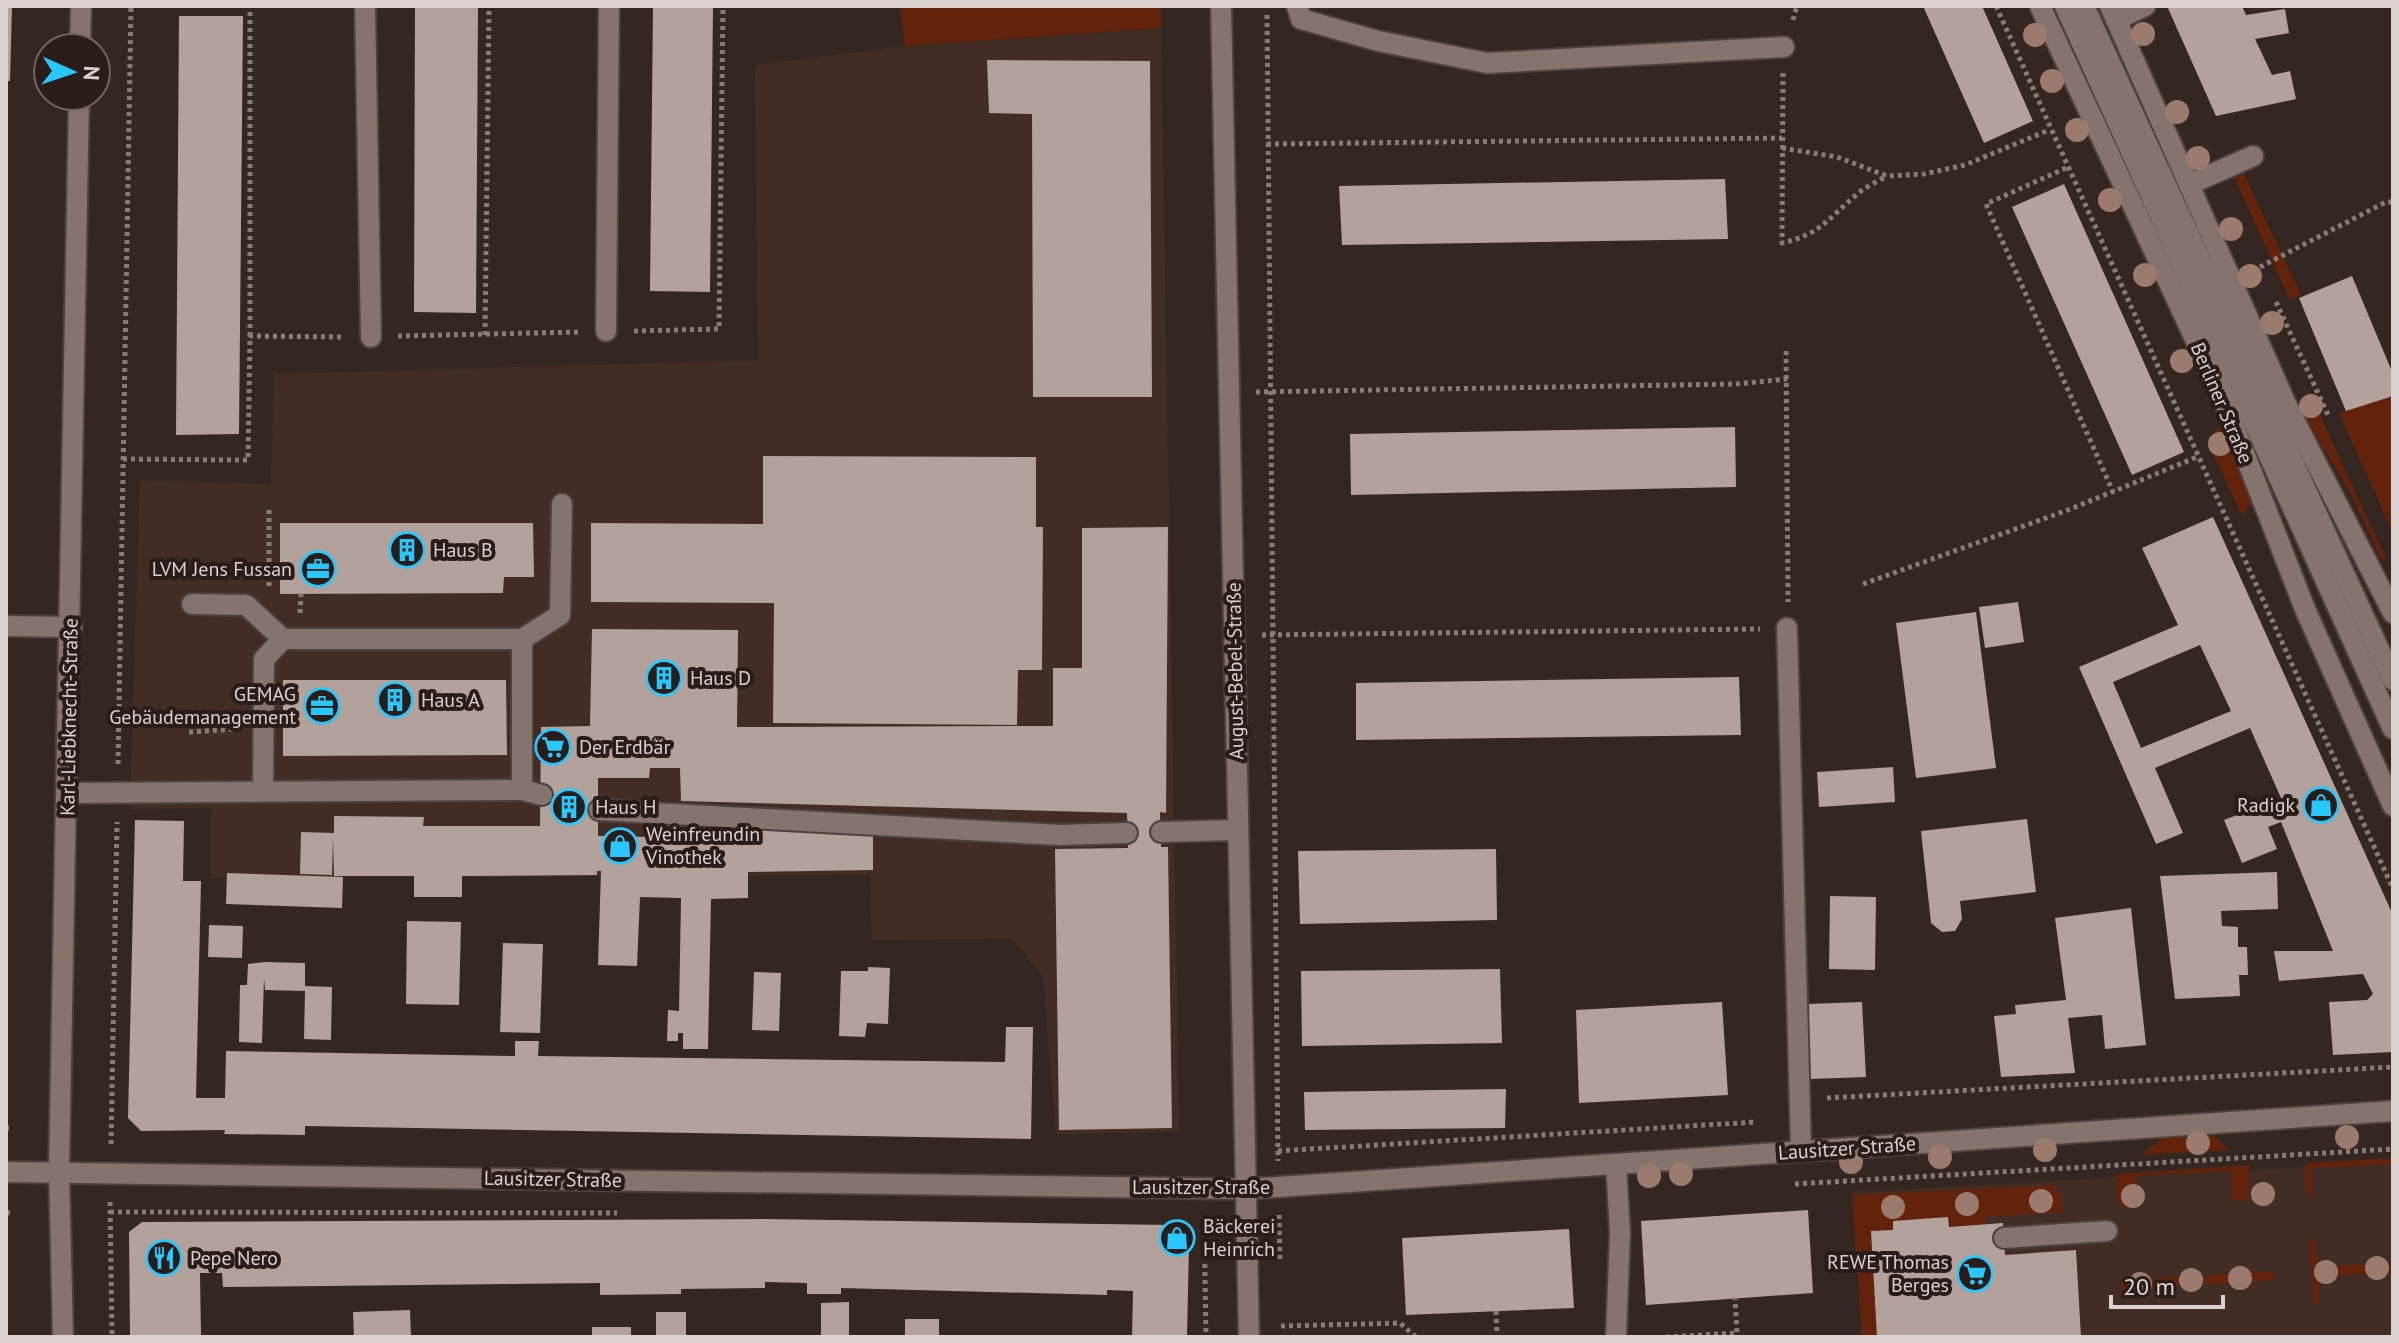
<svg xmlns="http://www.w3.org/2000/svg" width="2399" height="1343" font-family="'PT Sans',sans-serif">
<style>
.built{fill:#422d26}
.green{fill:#62230a}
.building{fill:#b3a19b;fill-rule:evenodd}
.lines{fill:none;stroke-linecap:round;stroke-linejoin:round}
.service-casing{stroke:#4d413d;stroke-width:24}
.minor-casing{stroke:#4d413d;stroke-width:24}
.secondary-casing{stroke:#4d413d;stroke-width:24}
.path{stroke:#887c78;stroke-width:5;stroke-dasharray:4 4;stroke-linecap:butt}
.service{stroke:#85736e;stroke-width:20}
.minor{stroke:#85736e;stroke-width:20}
.secondary{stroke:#85736e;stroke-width:20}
.tree{fill:#9c7b6f}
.labels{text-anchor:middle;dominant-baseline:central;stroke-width:8;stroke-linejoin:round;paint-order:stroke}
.street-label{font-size:20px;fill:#dbd1ce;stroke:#2a1c18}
.poi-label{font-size:20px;fill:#dbd1ce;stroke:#2a1c18;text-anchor:start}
</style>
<rect width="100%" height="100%" fill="#342621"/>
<g class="built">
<path d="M1161,28L1179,1132L1056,1134L1043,976L1012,939L872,940L870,875L211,878V808L130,809L140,480L271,484L274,374L758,360L755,65L905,46Z"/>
<path d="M2393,1162V1337H1862L1852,1192Z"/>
</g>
<g class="green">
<path d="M900,6H1161V28L905,46Z"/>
<path d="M2242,170L2301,295L2290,300L2233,175Z"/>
<path d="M2309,391L2386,559L2382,561L2351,494L2299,407Z"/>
<path d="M2393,396V533L2339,413Z"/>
<path d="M2223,423L2252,502L2242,516L2207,440Z"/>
<path d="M2212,1135L2230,1150L2142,1155L2161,1138Z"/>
<path d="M2393,1158V1164L2312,1168L2313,1196L2306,1194L2305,1163Z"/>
<path d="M2249,1165L2250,1195L2246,1200L2233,1201L2230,1171L2137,1176L2138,1206L2124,1207L2118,1201L2116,1174Z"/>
<path d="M2053,1185L2062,1196L2063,1212L1985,1217V1224L1949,1227L1947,1217L1893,1221V1230L1871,1231L1877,1337H1862L1852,1195Z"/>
<path d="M2315,1238L2318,1267L2393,1262V1272L2318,1277L2320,1305L2313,1303L2309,1242Z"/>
<path d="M2273,1271V1280L2121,1290L2120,1281Z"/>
</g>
<g class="building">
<path d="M6,6H12L10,81H6Z"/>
<path d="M415,6H478L476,313L414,312Z"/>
<path d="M653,6H713L710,292L650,291Z"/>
<path d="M1923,6H1982L2033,121L1984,143Z"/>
<path d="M2167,6H2242L2246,15L2285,9L2289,33L2255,39L2272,75L2290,71L2296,99L2216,116Z"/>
<path d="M179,16H243L239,434L176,435Z"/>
<path d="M987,60L1150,61L1152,397H1033L1032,114L989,113Z"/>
<path d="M1725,179L1728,239L1342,245L1339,186Z"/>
<path d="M2064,184L2184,452L2132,475L2012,207Z"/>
<path d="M2352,276L2393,374V396L2346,411L2299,298Z"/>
<path d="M1735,427L1736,487L1351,495L1350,434Z"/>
<path d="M763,456L1036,457V527H1043L1042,670H1018L1017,725L773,723L774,603L591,602V523L763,524Z"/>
<path d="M2213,517L2393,915V1052L2333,1055L2329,1002L2367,1000L2373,994L2363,974L2279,981L2274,951H2333L2281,822L2268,827L2277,849L2242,863L2224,820L2281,798L2250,728L2155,768L2183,833L2156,844L2079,667L2178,625L2142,548ZM2200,645L2231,711L2141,748L2113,682Z"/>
<path d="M280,523H533L534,577H504L503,593L280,594Z"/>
<path d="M1168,527L1166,813L1160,812L1161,847H1168L1172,1128L1059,1130L1055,849L1128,848L1127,813L681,801L680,768H650L649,778H598V836L649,837V829H873V870L748,872V898L711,899L708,1049H683V1033H678V1041H667L668,1010L679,1011L681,898L640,897L637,966L598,965L601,871H597V875L462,876V897H414V876H334L333,839L332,875L300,874L301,832L334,833V816L424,817L423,826H540L541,727L590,726L592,629L738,630L737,727L1053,726V668H1082V528Z"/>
<path d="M2018,602L2024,642L1985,648L1979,607Z"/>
<path d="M1976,612L1996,768L1916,778L1896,623Z"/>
<path d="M1739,677L1741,735L1356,740V683Z"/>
<path d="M283,680H506L507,755L283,756Z"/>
<path d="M1893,767L1895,802L1819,807L1817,772Z"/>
<path d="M2027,819L2036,892L1960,901L1962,919L1955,931L1942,932L1931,923L1921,831Z"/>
<path d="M135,820L184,821L183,881H201L196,1098H225L226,1051L515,1056V1041H539L538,1056L1005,1062L1006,1027H1033L1031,1139L305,1126V1135L224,1134L225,1130L141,1131L128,1118Z"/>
<path d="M1496,849L1497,920L1300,924L1298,851Z"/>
<path d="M2277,872L2278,909L2221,911L2222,926L2238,927V947H2247L2248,975H2239L2240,996L2175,999L2160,876Z"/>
<path d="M227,873L343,877L342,908L226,904Z"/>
<path d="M1830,896L1876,897L1875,970L1829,969Z"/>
<path d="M2131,908L2146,1045L2105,1049L2102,1015L2068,1018L2075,1073L2001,1077L1994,1016L2016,1014L2015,1005L2066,1000L2055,918Z"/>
<path d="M407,921L461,922L459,1005L406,1004Z"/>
<path d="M209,925L243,926L242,958L208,957Z"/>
<path d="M503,943L543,944L540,1033L500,1032Z"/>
<path d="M265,962L305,963V986L332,987L331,1040L304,1039L305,991L265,990L264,978L262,1043L239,1042L240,985H247L248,964Z"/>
<path d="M868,967L890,968L888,1024L867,1023L865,1037L839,1036L841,971H868Z"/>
<path d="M1500,969L1502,1043L1302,1046L1301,971Z"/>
<path d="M754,972L781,973L779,1031L752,1030Z"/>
<path d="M1722,1002L1728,1095L1579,1103L1576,1010Z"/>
<path d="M1862,1002L1866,1077L1810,1079L1807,1004Z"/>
<path d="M1506,1089L1505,1128L1305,1130L1304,1092Z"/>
<path d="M1808,1210L1813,1293L1646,1305L1641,1221Z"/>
<path d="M1948,1217L1949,1227L2003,1223L2005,1255L2076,1250L2081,1337H1877L1871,1231L1893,1230V1221Z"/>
<path d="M766,1219L1171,1225L1189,1245L1187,1337H1132L1133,1291L1107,1290V1295L841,1288V1294H807V1283L765,1282V1288L681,1289V1294L600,1295V1283L223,1287L222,1273H200L201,1337H130L129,1232L142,1222Z"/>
<path d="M1569,1229L1574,1308L1406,1315L1402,1238Z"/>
<path d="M849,1302V1337H821V1303Z"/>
<path d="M410,1310L411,1337H354L353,1312Z"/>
<rect x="656" y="1312" width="30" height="25"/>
<rect x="905" y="1319" width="34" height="18"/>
<rect x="592" y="1327" width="39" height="10"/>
</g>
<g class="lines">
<defs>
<g id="service">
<path d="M365,6L371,337"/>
<path d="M1297,6L1301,19L1378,41L1487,63L1784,47"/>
<path d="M2065,6L2393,729"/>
<path d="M2084,6L2393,680"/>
<path d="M2116,20L2145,6"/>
<path d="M2190,184L2253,156"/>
<path d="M606,331L609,6"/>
<path d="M192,604L246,605L283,639H522"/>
<path d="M6,626L72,627"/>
<path d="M1787,628L1801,1151"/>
<path d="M522,790V639L560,615L562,504"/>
<path d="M263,791L264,659L283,639"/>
<path d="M68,793L522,790L542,795"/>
<path d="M599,810L1060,835L1127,833"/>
<path d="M1161,832L1238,830"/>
<path d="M1616,1164L1620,1233L1616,1337"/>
<path d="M2004,1238L2107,1231"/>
</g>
<g id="minor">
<path d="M1221,6L1249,1337"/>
<path d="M2040,6L2224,401L2305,609L2393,806"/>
<path d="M2110,6L2286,404L2393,613"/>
<path d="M6,1172L1247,1189L2393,1111"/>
</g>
<g id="secondary">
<path d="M80,48L81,6"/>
<path d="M63,1337L59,1171L79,96"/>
</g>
</defs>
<use href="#service" class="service-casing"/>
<use href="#minor" class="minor-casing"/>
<use href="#secondary" class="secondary-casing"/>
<g class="path">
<path d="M1996,6L2393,889"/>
<path d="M1267,15L1278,1161"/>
<path d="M1793,20L1797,6"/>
<path d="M1783,73L1782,243C1819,235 1828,219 1855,196C1864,187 1877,182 1887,176"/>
<path d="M1267,144L1782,138"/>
<path d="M1782,148L1837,157L1887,176L1924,174L1965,165L2049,130"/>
<path d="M2066,168L1986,204L2113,492"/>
<path d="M2260,267L2386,202H2393"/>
<path d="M2276,302L2329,417"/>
<path d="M634,331L719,329L723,6"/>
<path d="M485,335L489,6"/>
<path d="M250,336V6"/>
<path d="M398,336L580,332"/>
<path d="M1786,351L1788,602"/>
<path d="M1256,392L1736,384L1787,379"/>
<path d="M123,459L248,460L250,336L344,337"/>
<path d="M1863,584L2068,510L2197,457"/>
<path d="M269,586V507"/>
<path d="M300,613L301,594"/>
<path d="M1262,635L1760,629"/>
<path d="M189,732L236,729"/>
<path d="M118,764L131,6"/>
<path d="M1827,1098L2393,1067"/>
<path d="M6,1128H9"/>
<path d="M111,1144L117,822"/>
<path d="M1278,1151L1756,1122"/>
<path d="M1795,1184L2393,1149"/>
<path d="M110,1202L112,1337"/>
<path d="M110,1212L617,1213"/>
<path d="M6,1213L14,1212"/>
<path d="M1279,1215L1280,1261"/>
<path d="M1204,1216L1206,1337"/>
<path d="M1496,1311L1497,1337"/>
<path d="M1281,1326L1400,1323L1416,1337"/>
<path d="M1666,1337L1737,1333L1735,1299"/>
</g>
<use href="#service" class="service"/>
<use href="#minor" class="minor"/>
<use href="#secondary" class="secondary"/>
</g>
<g class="tree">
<circle cx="2143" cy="34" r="12"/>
<circle cx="2035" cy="35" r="12"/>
<circle cx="2052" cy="81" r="12"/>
<circle cx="2177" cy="112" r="12"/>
<circle cx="2077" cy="130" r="12"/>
<circle cx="2198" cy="158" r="12"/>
<circle cx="2110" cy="200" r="12"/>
<circle cx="2231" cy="229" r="12"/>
<circle cx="2145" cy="275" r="12"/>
<circle cx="2250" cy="276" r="12"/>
<circle cx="2272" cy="323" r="12"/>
<circle cx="2182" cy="361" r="12"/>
<circle cx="2311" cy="406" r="12"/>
<circle cx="2220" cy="444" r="12"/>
<circle cx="2347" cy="1137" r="12"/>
<circle cx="2198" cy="1143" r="12"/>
<circle cx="2045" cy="1150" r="12"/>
<circle cx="1940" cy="1157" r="12"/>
<circle cx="1851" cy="1162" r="12"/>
<circle cx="1681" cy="1174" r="12"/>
<circle cx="1649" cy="1176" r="12"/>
<circle cx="2263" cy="1194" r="12"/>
<circle cx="2133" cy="1196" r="12"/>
<circle cx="2041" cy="1201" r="12"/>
<circle cx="1967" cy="1204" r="12"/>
<circle cx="1893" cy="1207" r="12"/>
<circle cx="2377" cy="1268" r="12"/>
<circle cx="2326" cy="1272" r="12"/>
<circle cx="2240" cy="1278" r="12"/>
<circle cx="2191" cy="1280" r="12"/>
<circle cx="2140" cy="1284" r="12"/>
</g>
<defs>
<symbol id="building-ring" viewBox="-11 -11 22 22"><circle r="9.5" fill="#2a1c18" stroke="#28c8ff" stroke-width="1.5"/><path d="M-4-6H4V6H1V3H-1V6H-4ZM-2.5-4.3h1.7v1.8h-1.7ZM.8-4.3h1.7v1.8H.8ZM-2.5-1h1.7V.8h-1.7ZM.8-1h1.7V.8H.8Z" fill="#28c8ff"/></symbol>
<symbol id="office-ring" viewBox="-11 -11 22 22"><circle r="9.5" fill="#2a1c18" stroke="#28c8ff" stroke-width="1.5"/><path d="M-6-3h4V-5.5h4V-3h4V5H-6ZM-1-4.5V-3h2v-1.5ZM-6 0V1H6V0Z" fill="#28c8ff"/></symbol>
<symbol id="supermarket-ring" viewBox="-11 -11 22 22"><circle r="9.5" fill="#2a1c18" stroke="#28c8ff" stroke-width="1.5"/><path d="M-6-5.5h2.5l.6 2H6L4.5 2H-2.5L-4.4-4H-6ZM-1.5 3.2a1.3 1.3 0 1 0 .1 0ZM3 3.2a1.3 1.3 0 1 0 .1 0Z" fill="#28c8ff"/></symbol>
<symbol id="shop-ring" viewBox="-11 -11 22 22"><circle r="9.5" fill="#2a1c18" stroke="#28c8ff" stroke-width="1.5"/><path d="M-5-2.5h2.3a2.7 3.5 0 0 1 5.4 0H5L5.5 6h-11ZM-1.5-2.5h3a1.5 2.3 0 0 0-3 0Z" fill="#28c8ff"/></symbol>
<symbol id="restaurant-ring" viewBox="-11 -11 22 22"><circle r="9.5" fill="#2a1c18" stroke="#28c8ff" stroke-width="1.5"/><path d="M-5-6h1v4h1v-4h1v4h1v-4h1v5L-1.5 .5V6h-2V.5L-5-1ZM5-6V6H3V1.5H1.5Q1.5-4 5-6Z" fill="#28c8ff"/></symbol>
</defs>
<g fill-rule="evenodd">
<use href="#building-ring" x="387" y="530" width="40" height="40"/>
<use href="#office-ring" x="298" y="549" width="40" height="40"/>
<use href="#building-ring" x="644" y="658" width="40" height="40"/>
<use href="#building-ring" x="375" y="680" width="40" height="40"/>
<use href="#office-ring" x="302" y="686" width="40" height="40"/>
<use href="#supermarket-ring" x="533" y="727" width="40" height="40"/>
<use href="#shop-ring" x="2301" y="785" width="40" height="40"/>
<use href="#building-ring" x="549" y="787" width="40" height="40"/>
<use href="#shop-ring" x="600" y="826" width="40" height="40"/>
<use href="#shop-ring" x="1157" y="1218" width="40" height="40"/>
<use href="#restaurant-ring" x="144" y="1238" width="40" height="40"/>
<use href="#supermarket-ring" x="1955" y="1254" width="40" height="40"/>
</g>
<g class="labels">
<g class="street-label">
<text transform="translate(2222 403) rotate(67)">Berliner Straße</text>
<text transform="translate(1235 671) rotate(-91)">August-Bebel-Straße</text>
<text transform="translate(69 717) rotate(-89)">Karl-Liebknecht-Straße</text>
<text transform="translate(1847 1148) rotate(-4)">Lausitzer Straße</text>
<text transform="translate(553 1179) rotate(1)">Lausitzer Straße</text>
<text x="1201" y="1187">Lausitzer Straße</text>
</g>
<g class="poi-label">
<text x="433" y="550">Haus B</text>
<text x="292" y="569" text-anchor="end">LVM Jens Fussan</text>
<text x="690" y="678">Haus D</text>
<text x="296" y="694" text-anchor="end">GEMAG<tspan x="296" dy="23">Gebäudemanagement</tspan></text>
<text x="421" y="700">Haus A</text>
<text x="579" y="747">Der Erdbär</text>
<text x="2295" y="805" text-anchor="end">Radigk</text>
<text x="595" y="807">Haus H</text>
<text x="646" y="834">Weinfreundin<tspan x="646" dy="23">Vinothek</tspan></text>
<text x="1203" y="1226">Bäckerei<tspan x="1203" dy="23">Heinrich</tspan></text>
<text x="190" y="1258">Pepe Nero</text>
<text x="1949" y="1262" text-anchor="end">REWE Thomas<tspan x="1949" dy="23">Berges</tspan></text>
</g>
</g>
<rect width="2399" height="1343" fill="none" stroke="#dbd1ce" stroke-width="16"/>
<g transform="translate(72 72) rotate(93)"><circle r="38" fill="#2a1c18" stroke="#716461" stroke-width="2"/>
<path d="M0-6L14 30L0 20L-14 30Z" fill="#28c8ff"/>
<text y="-12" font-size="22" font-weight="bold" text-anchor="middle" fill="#dbd1ce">N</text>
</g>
<path d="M2111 1295v12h112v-12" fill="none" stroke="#dbd1ce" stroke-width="4"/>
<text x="2123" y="1295" font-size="24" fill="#dbd1ce" stroke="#2a1c18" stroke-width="6" paint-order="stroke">20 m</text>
</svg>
